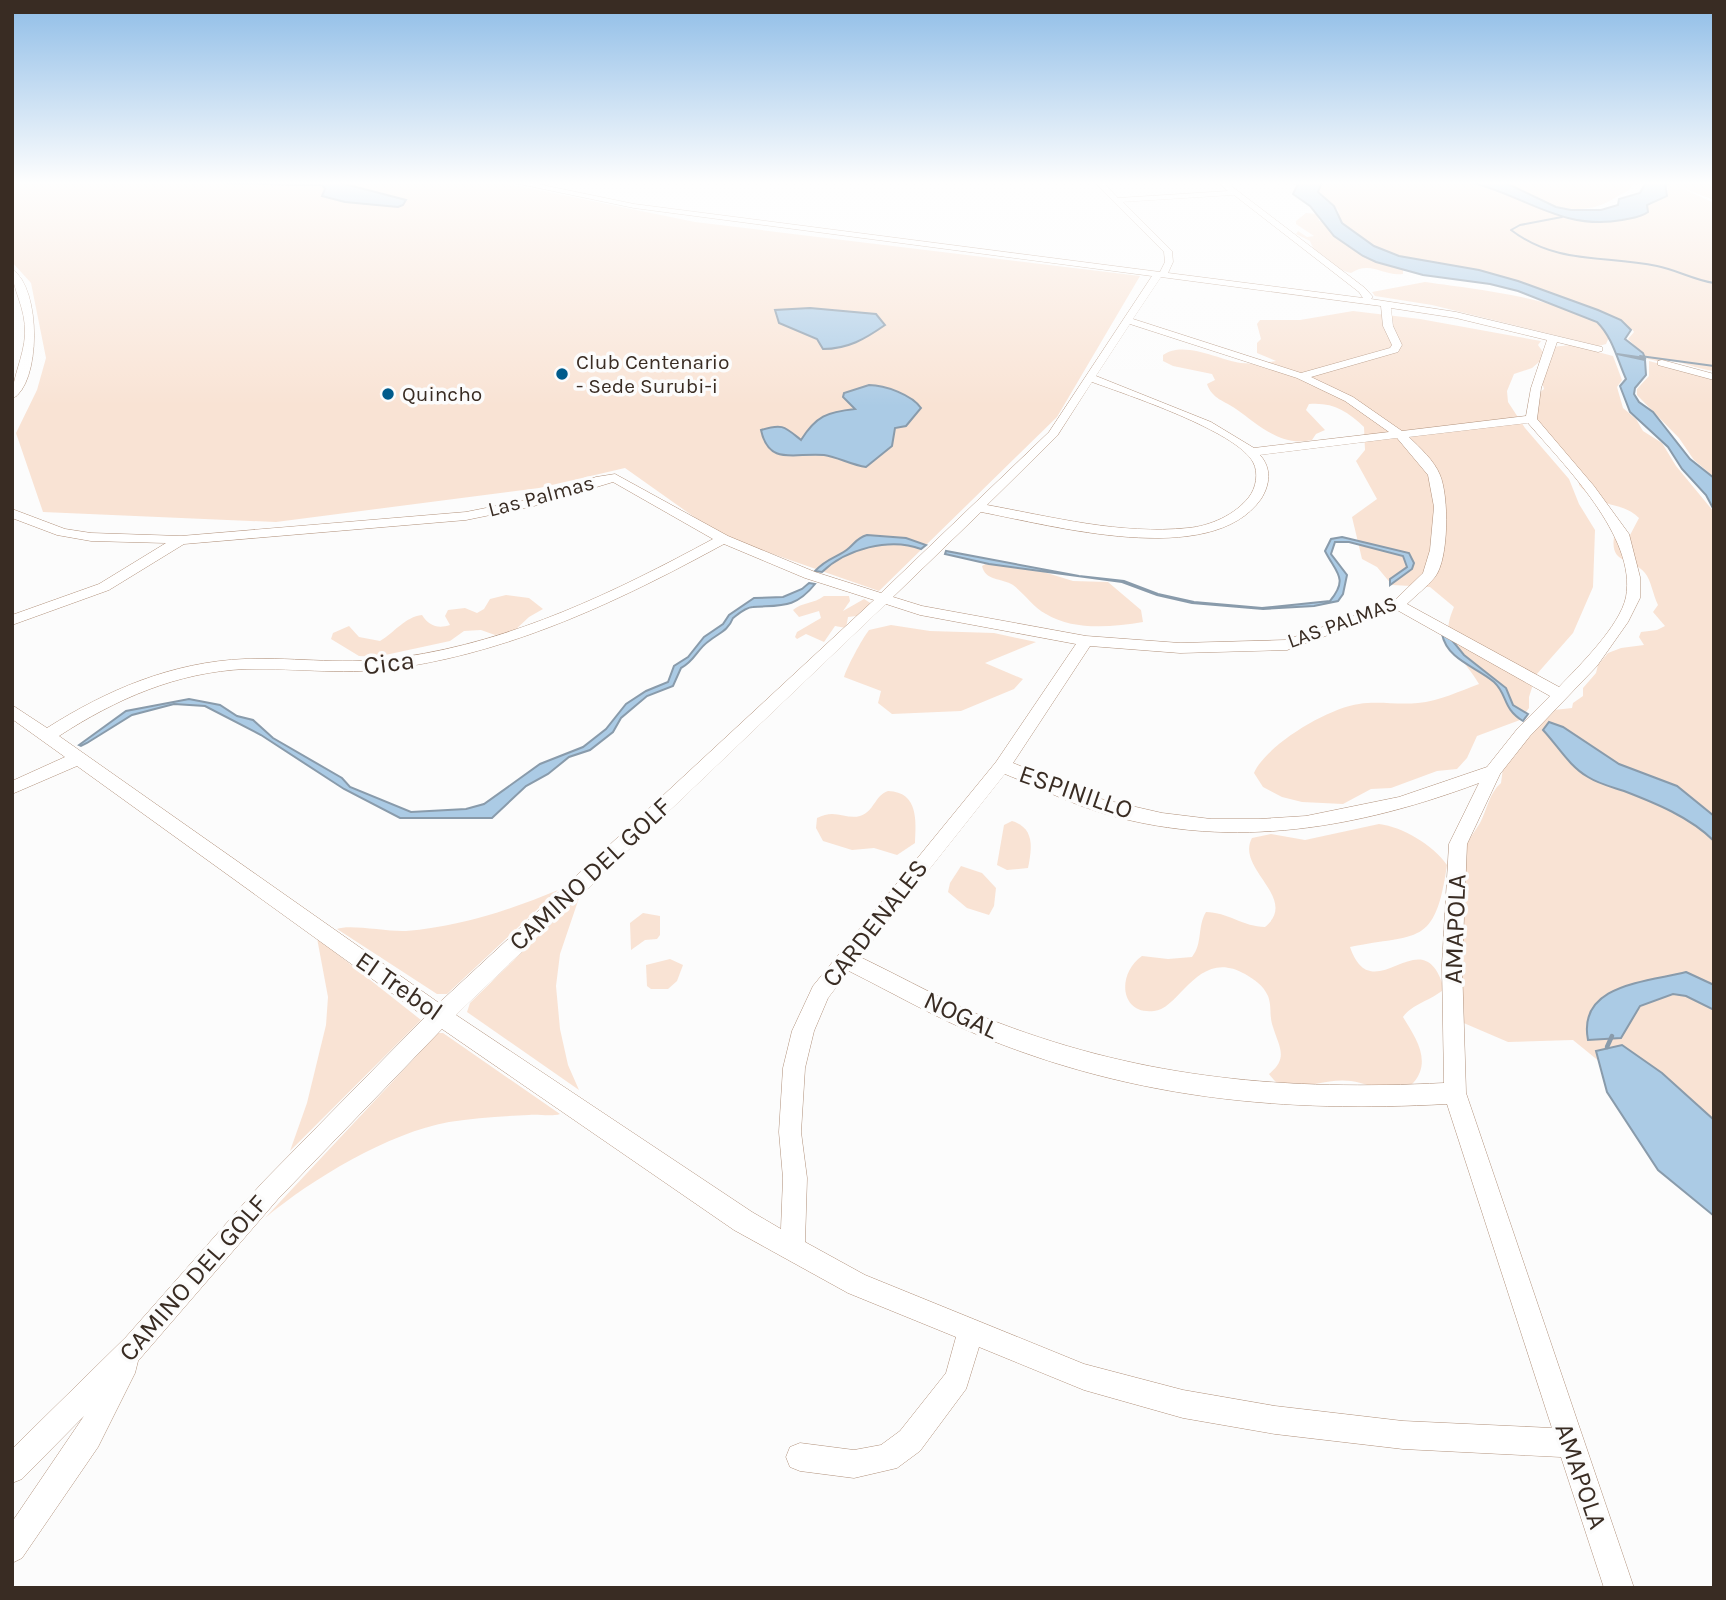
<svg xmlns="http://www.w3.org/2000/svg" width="1726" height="1600" font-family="Karla,sans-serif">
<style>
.green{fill:#f9e3d4}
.water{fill:#abcbe5;stroke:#899bab;stroke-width:2}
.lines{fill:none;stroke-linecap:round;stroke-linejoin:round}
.stream-far1{stroke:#899bab;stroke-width:2}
.stream{stroke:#899bab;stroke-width:4.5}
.minor-casing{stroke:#b1917b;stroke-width:1}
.minor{fill:#fff;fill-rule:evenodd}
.poi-dot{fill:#005b8b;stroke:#fcfcfc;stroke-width:2.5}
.labels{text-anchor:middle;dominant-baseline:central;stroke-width:7;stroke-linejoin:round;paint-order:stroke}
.far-poi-label{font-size:21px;fill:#392c23;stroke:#fcfcfc;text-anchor:start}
.far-street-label{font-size:21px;fill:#392c23;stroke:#fcfcfc}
.street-label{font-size:26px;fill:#392c23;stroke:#fcfcfc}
</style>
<rect width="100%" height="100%" fill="#fcfcfc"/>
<g class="green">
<path d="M12,182H499L695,222L1140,276L1057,417L879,591L721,536L625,468L539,488L276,522L43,512L16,433L37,390L46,358L31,283L12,262Z"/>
<path d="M1323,182H1469L1504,193L1570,220L1618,221L1642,216L1648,206L1668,196V188L1664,182H1700L1714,186V200L1682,188L1714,203V371C1696,369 1682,361 1665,360L1670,364L1648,359L1628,339L1634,332L1632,329H1623L1518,288L1409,265L1353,238L1336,217L1339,214L1338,210L1316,190Z"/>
<path d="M1495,182H1634C1631,191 1625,192 1618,196C1576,225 1536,199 1495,182Z"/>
<path d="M1306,213L1318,214L1319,221L1327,220L1403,270V274C1384,277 1371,260 1351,273C1337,270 1314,255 1310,241L1296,234L1298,231L1307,237L1314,236L1296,224V221Z"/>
<path d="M1425,282C1466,288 1586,300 1610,335L1606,344L1599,346L1432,305L1375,296L1372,292Z"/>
<path d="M1353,311L1420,319L1541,341L1538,345L1546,356L1532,368L1514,374L1507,391L1508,402L1525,428L1569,479L1579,504L1595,530L1593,587L1573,633L1536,675L1529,697V708L1520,720L1477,736L1467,758L1457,769L1437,771L1391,788L1371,789L1343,804L1302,802L1282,797L1263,787L1254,773C1266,745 1328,708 1359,704C1378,701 1398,705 1418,703C1439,701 1460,691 1479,684C1461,653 1437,646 1454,607L1430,587L1392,585L1377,567L1362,559L1352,517L1377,499L1356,461L1365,450L1364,427C1347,411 1333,402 1309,404L1306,410L1325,430L1316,434L1312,440C1281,447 1260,426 1236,409C1225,401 1212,399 1207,384L1215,380L1212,374L1173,366L1163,361V355C1184,340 1219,360 1241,363C1252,364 1264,363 1276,361L1257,353V343L1261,339L1257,324L1260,320H1300Z"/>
<path d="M1571,345L1613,356L1622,380L1617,387L1623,408L1636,419L1643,431L1662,443L1676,466L1714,512V1155L1573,1040L1508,1042L1459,1021L1464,853C1469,837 1472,836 1480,823C1487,810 1489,793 1501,783L1503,768L1507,762L1515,756L1521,744L1554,710L1572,708L1573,703L1583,696V688L1596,673L1598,665L1608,653L1621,648L1644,645L1639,637L1641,632L1657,630L1665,626L1653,612L1658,605C1653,595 1651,580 1645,573C1631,557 1610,565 1614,537H1629L1639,518C1621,500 1602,511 1579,485L1581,475L1537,427L1534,397L1544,389L1541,379L1551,347Z"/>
<path d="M1649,361L1714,378V477L1694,460L1679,438L1637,395V389L1649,376Z"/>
<path d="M987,563L1021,565L1073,581L1108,582L1141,610L1143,622C1112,627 1074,631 1046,614C1033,607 1025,594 1013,585C1002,578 985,581 982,566Z"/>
<path d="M506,595L529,598L543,609L529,617L513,632L495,635L481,630L464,631L450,641L376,657L359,656L331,639L333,633L349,626L359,637L380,641C395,632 405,617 422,615C429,626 438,629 450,625L445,616L448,610L465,608L477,613L484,609L490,599Z"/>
<path d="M824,596H849L850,601L843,611L864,599L872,604L865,615L848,617L846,628L835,626L824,642L806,634L797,639L795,637L797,632L821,618L819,611L799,617L793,610C802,602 814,604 824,596Z"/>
<path d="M891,625L930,631L994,633L1036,642L985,663L1023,679L1014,689L961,711L892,714L878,703L881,691L844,677C847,667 862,639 869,630Z"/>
<path d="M888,791C919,792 916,822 915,843L897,855L874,848L852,850L823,841L816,828L817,818C835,808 846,820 860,816C875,811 874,796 888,791Z"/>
<path d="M1012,821C1035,828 1032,848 1028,868L1007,870L997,865L1004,825Z"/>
<path d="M1379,824C1403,827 1433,845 1447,865C1435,948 1418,933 1350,947C1373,1014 1423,914 1444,989C1431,1001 1413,1003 1403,1017C1415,1037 1432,1060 1414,1082C1399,1100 1368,1083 1351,1081C1331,1078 1311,1087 1291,1087C1280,1087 1275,1082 1269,1074C1289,1058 1279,1047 1273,1027C1269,1017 1272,1006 1268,996C1263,985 1255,980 1245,974C1198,947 1180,1009 1154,1011C1119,1015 1117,973 1142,956L1168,959L1192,957C1203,943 1197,927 1206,912C1227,912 1244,927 1265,927C1300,898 1235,869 1252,838L1271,834L1305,840Z"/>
<path d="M961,866L982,873L996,888L994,906L989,915L967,908L948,892L950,883Z"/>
<path d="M558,890L447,994H437L337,929C350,924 387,932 406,931C459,927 510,910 558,890Z"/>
<path d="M580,895L560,954L556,986L560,1029L568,1065L579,1090L467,1012L470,1003Z"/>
<path d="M643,913L660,916V935L657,939L645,940L631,950L630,923Z"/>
<path d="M317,938L421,1020L290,1151L307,1103L326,1025L328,997Z"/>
<path d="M670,959L683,965L677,981L668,989H651L647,986L646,965Z"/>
<path d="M438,1033H443L560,1114C551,1117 539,1114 529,1115C502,1116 475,1118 449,1122C388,1133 312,1179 265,1218Z"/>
</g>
<g class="water">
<path d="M267,182H337L406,200L403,205L398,207L345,202L322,196L325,189L322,185L264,184Z"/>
<path d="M1299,182H1322L1318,192L1334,206L1342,223L1374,246L1399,256L1479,270L1518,281L1598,310L1621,320L1631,330L1625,339L1643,353L1645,358L1617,354L1645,360L1646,375L1635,388L1634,394L1639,402L1653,412L1690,459L1714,478V510L1706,495L1682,469L1668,447L1630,412L1620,386L1626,379C1617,359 1613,338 1597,322L1518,291L1490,284L1423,275L1376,262L1363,256L1334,236L1310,206L1293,194Z"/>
<path d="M1470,182H1504L1556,207L1571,210H1601L1618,205L1619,199L1640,193L1646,182H1665L1667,196L1647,205L1648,212C1640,218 1631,218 1622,220C1562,231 1524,195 1470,182Z"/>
<path d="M810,308L876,314L885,325C865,339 848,349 823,349L817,339L779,323L775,310Z"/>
<path d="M869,385C885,385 912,395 921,408L906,426L895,428L892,446L866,467C851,465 838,457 824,455C796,452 769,467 761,430C783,423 785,427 801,440C816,416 827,412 855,409L843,397L844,393Z"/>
<path d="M867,535L906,538L926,545L921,549C890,537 846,549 822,572L815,571C828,557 839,557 849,548C856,542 857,538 867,535Z"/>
<path d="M1342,537L1409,553L1414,563L1412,569L1390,585V579L1407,567L1403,556L1349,542H1335L1331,554L1347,575L1343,594L1338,601L1314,606L1263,609L1192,603L1157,595L1122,582L989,564L945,554L946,551L1079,576L1124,581L1158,594L1194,602L1262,608L1330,601C1349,578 1336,573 1325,551L1331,539Z"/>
<path d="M809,583L815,584C795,609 781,605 753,607C746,607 738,614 733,618C728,631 719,633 709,641C697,649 695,661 681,668L673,686L647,696L621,718L613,732L590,750L569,757L548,774L526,786L492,818H400L344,789L261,735L205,706L174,704L132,715L87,743L81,746L79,745L126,711L189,699L220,705L237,716L253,720L273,738L342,778L350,787L411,812L466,809L484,804L540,764L583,747L606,729L626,704L646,691L668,682L674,666L688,657L704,637L723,624L729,615L754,598L783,597L802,589Z"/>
<path d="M1442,634L1451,639L1464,655L1506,688L1513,705L1528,714L1523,721C1502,708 1508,695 1494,682C1477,667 1447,660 1442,634Z"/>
<path d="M1549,722L1563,727L1619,764L1677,786L1714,816V841C1690,817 1655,803 1624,791C1612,787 1599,784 1588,777C1569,766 1558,746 1543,730Z"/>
<path d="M1686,972L1714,985V1010L1686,996L1673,994L1640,1006L1621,1038L1588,1040C1577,984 1647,982 1686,972Z"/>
<path d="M1622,1045L1662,1073L1714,1120V1216L1658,1170L1607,1092L1596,1051Z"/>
</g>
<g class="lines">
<g class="stream-far1">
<path d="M188,182L268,184"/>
<path d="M1562,217L1520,225L1511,230C1557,265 1604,255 1657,266C1677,270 1694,280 1714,283"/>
<path d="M1640,356L1714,366"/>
</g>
<path class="stream" d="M1607,1047L1612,1036"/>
<defs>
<g id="minor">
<path d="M510,182H528L634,204L1160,272L1165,262L1164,252L1094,182H1103L1118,198L1228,191L1217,182H1226L1365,288L1373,297L1371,299L1456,312L1602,347V351L1598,352L1557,342L1541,388L1537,419L1594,486L1629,534L1640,577V598L1628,622L1597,666L1530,736L1500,774L1467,844L1462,965L1466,1093L1634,1588H1604L1561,1457L1403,1449L1275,1434L1183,1418L1084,1390L979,1347L966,1389L920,1451L897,1468L854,1478L800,1471L790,1467L786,1457L790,1447L800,1443L854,1450L881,1445L900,1431L946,1373L956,1337L848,1293L734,1230L442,1029L278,1199L138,1361L135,1373L98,1447L22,1558L12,1563V1522L84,1416L22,1479L12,1483V1449L126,1337L262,1183L425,1017L77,766L12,794V781L65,757L12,719V705L47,728C107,690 172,662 245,659C299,657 347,666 403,657C514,641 615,592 713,539L613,482L534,506L466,520L184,544L109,590L12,625V615L99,584L166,543L91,541L57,535L12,518V509L65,529L91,533L181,536L466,512L526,500L596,477L615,474L728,536L815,572L881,593L1049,432L1152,276L634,208ZM1234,195L1359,292L1363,298L1168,273L1173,262L1172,251L1123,202ZM1161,277L1381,306L1383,326L1392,345L1390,348L1301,373L1133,319ZM1391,308L1456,318L1547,340L1531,388L1526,416L1402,431L1353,397L1311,377L1398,352L1402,345L1393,326ZM1130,324L1297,378L1345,401L1389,432L1254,448L1211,422L1096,376ZM1092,382C1128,395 1236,431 1253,462C1259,473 1256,488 1249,497C1235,515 1210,526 1188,528C1121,535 1053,517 987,505L1057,436ZM1528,423C1564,465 1637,537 1626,597C1620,626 1579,666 1559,687L1407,604C1416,595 1427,587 1435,577C1449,559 1449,496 1440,475C1434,460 1420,448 1409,437ZM1397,438L1428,475L1434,507L1430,550L1423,573L1393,602L1286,640L1180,643L1086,636L922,606L893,597L981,512C1051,525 1211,570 1261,499C1270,485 1272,468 1260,455ZM724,544L805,578L874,600L439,1003L59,736C116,699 177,672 246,669C300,668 348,676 404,667C519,649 623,599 724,544ZM886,604L920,615L1076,644L996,762L813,986L792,1031L783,1068L779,1132L783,1178L781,1229L752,1212L456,1015ZM1397,610L1550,696L1518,728L1487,767L1399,797L1306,816L1259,819H1211L1162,813L1101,799L1013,763L1090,646L1180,653L1287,650ZM1005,774C1040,788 1073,805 1109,815C1234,850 1359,828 1479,783L1449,844L1442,965L1444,1083C1288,1091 1146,1079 999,1023C951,1005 906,979 860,957ZM849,971C893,993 936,1018 983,1037C1135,1099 1285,1113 1447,1104L1552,1428L1403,1421L1275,1406L1183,1390L1084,1364L865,1275L805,1242L807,1178L801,1132L805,1068L814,1031L828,998Z"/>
<path d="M12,269C42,288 41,385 12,399C12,377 24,357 25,334C26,307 12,290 12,269Z"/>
<path d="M1662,360L1714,374V380L1658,365V361Z"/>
</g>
</defs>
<use href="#minor" class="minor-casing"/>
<use href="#minor" class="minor"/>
</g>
<linearGradient id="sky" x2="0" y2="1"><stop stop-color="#8fbde7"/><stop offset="0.45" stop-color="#fefefe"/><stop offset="1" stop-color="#fefefe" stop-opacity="0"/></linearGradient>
<rect width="1726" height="406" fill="url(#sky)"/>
<g class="poi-dot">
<circle cx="562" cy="374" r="7"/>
<circle cx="388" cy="394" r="7"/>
</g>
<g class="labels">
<g class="far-poi-label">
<text x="576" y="362">Club Centenario<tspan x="576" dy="24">- Sede Surubi-i</tspan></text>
<text x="402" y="394">Quincho</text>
</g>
<g class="far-street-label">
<text transform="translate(541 496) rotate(-15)">Las Palmas</text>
<text transform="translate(1342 622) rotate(-20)">LAS PALMAS</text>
</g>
<g class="street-label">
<text transform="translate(389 663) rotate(-7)">Cica</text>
<text transform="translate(1076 792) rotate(19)">ESPINILLO</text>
<text transform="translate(590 874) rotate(-43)">CAMINO DEL GOLF</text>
<text transform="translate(875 923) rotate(-52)">CARDENALES</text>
<text transform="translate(1455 929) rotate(-88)">AMAPOLA</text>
<text transform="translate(399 986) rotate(35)">El Trebol</text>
<text transform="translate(961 1015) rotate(25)">NOGAL</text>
<text transform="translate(193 1278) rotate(-49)">CAMINO DEL GOLF</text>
<text transform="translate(1581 1476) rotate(71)">AMAPOLA</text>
</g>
</g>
<rect width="1726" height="1600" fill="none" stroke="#392c23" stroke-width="28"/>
</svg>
